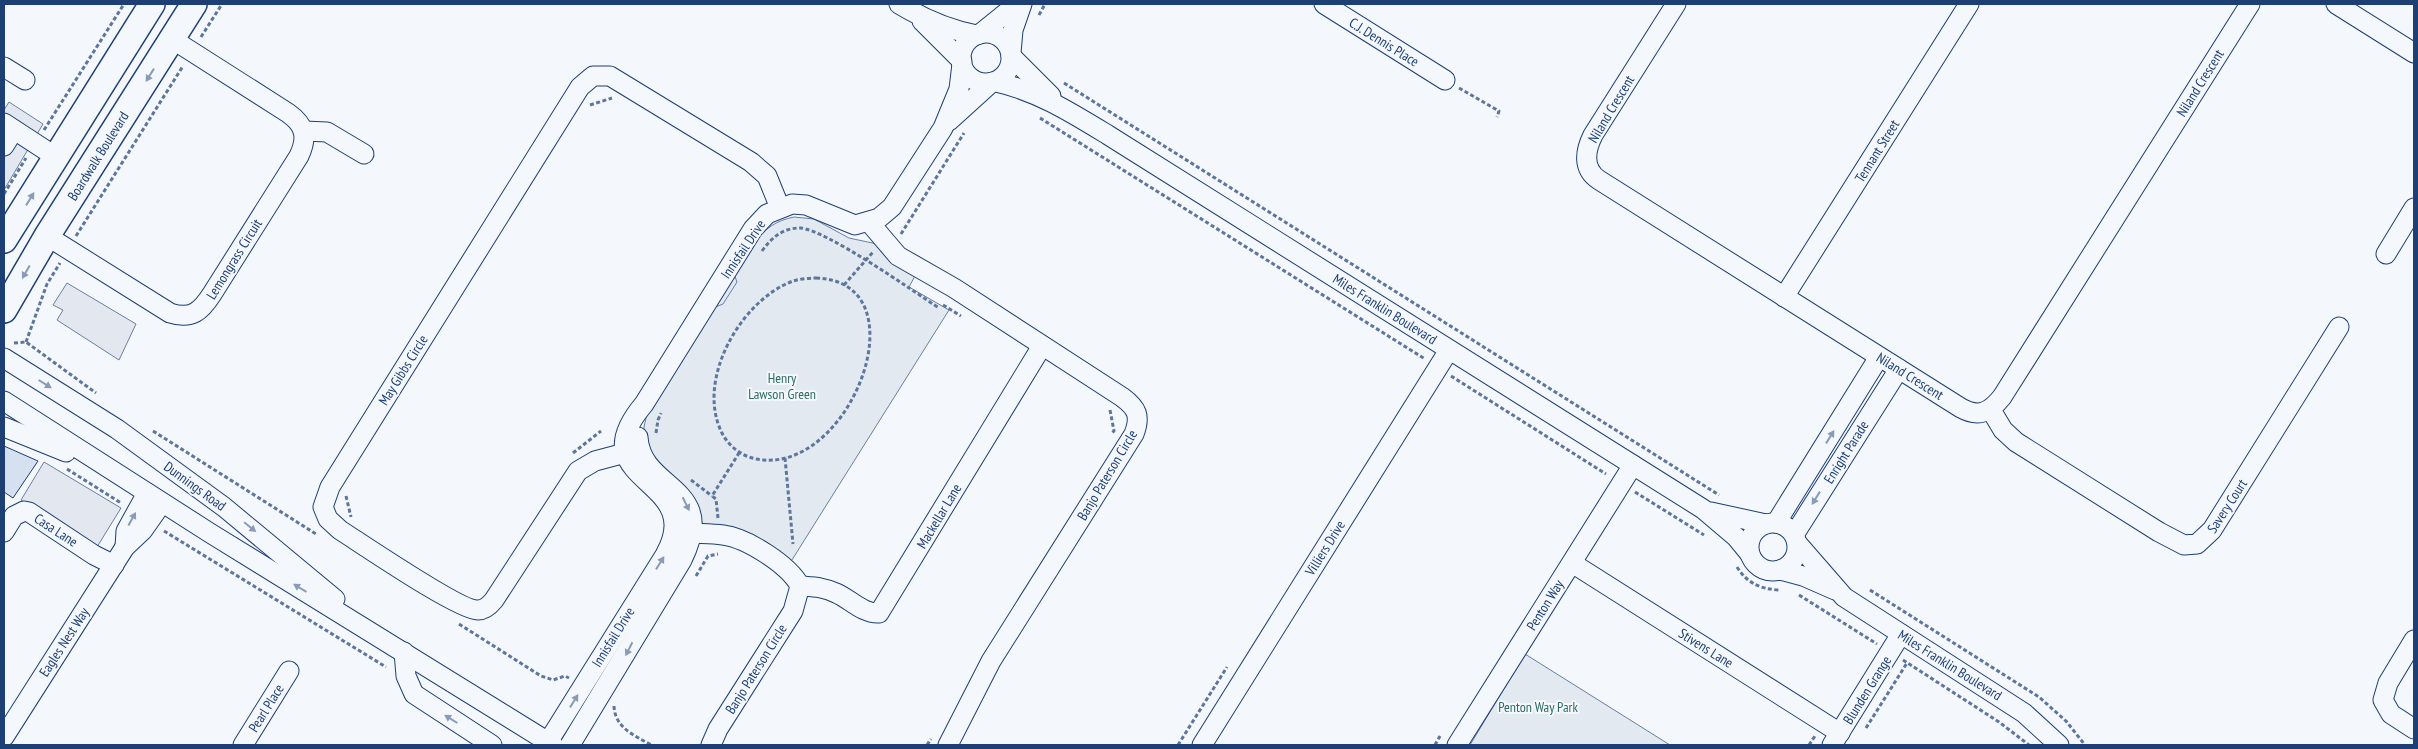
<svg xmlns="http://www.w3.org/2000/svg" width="2418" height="749" font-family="'PT Sans Narrow',sans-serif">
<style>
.green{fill:#e3e9f0;stroke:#687fa3}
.parking{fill:#e3e8f0;stroke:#687fa3}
.building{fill:#d5e0f0;stroke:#1d3f73}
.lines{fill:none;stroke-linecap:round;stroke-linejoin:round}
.minor-casing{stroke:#1d3f73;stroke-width:21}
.major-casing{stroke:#1d3f73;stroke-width:28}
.path{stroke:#5e769c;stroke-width:3;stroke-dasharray:4 2.5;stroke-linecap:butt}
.minor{stroke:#f4f7fb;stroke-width:19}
.major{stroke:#f4f7fb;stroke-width:25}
.oneway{fill:#889bb7}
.labels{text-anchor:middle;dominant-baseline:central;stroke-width:4;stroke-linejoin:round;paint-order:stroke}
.street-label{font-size:14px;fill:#1d3f73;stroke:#f4f7fb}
.park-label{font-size:14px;fill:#2c6c60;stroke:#f4f7fb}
</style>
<rect width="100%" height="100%" fill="#f4f7fb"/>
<g class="green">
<path d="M794,217L814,219L849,238L877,244L916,274L909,287L949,310L790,563L704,525L656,466L644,437V427L646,418L659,393L754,243C766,228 775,221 794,217Z"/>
<path d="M1525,654L1670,745H1470Z"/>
</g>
<g class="parking">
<path d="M9,102L43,124L4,190V110Z"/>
<path d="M734,274L737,282L723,304L713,308Z"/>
<path d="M67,283L136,324L119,360L57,320L63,310L53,305Z"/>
<path d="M44,462L121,508L97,547L21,500Z"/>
</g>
<path class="building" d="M4,446L38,461L13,498L4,492Z"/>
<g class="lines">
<defs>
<g id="minor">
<path d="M899,4C924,19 949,30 977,35"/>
<path d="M1324,4L1445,80"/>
<path d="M1676,4L1593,135C1585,151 1582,169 1599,180L1961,408C1979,418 1990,412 2002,397L2250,4"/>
<path d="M2336,4L2414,53"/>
<path d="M922,21L962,61"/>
<circle cx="986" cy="58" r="25"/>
<path d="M980,34L1017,4"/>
<path d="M1011,53L1013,30L1022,4"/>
<path d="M1011,56L1051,96"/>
<path d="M4,67L25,80"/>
<path d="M996,82C1037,91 1072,113 1108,135L1703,509L1736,537L1750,554"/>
<path d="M949,121L992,82"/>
<path d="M4,123L56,157"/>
<path d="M304,131L327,132L364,154"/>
<path d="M4,146L14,130"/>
<path d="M869,222L898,256L954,288L1122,397C1137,408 1141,416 1134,434L991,661L948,745"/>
<path d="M47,236L170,313C192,320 201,311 212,294L299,156C308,137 305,125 288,113L172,39"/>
<path d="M2386,254L2414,208"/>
<path d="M1784,297L1969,4"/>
<path d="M4,358L117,429L224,507L335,599"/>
<path d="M4,401L210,533L553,745"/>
<path d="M1991,410L2003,430L2016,442L2159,532L2184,545L2197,544L2212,530L2339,327"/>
<path d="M4,427L66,452"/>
<path d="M640,449L595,461L578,471L494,600C490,605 485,610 478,610C460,611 362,544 340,530L328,519L323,507L330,487L580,87L593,76H610L751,162L767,176L780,208"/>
<path d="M1711,512L1766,524"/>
<path d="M1776,523L1879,357"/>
<circle cx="1773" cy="547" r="24"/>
<path d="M4,532L14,516L24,511L29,512L94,555L114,565"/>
<path d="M680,532C694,534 709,533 723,535C747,538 789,565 800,586L793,611L718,729L711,745"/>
<path d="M1794,535L1899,369"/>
<path d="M1797,543L1844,597L2024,713L2059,745"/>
<path d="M125,547L126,531L147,493"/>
<path d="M1572,563L1840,733"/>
<path d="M1780,570L1803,576L1835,590"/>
<path d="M800,586C813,587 824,587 836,593C850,599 863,614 879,613L1042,346"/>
<path d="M2414,640L2388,683L2383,700L2391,714L2414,729"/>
<path d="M404,652L406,676L414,694L492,745"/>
<path d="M4,737L125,547L143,530L162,503"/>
<path d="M548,742L665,555C709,477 576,484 644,404L753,229L767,214L792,204L806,205L855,225L879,218L892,207L943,128L959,89L962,64"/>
<path d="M243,745L289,671"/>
<path d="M570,745L682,560C720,485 641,491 638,437"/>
<path d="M1202,745L1449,350"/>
<path d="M1457,745L1633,465"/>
<path d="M1832,745L1901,634"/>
</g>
<g id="major">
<path d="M4,240L152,4"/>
<path d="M4,310L47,236L194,4"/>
</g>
</defs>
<use href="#minor" class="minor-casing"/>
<use href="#major" class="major-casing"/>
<g class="path">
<path d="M1039,15L1045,4"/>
<path d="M201,37L222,4"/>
<path d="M1064,83L1719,495"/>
<path d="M1459,88L1499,111L1497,117"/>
<path d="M590,105L612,98"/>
<path d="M1040,118L1425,359"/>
<path d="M44,130L124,4"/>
<path d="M4,194L26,158"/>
<path d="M901,234L964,133"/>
<path d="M76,236L183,66"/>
<path d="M762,251C772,237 783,228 800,228C825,229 913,291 939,308"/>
<path d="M816,278C922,281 854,467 764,460C746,459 730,449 722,433C695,380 741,300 793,281C800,279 809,278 816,278Z"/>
<path d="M844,285L873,252"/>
<path d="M943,305L961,316"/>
<path d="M26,342L47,284L60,263"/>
<path d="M14,343L26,342L96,393"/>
<path d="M1451,376L1606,474"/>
<path d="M1110,410L1114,431L1112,433"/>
<path d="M153,431L316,534"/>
<path d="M656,433L658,420L661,413"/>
<path d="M573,453L601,431"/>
<path d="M785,458L793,544"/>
<path d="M67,469L121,503"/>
<path d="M691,480L712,496"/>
<path d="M1635,492L1704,535"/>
<path d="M346,496L351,517"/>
<path d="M718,518L716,499L712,496L739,453"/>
<path d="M164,531L386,667"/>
<path d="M1737,567C1747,583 1760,589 1779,590"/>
<path d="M696,576L708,556L718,554"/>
<path d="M1870,590L2039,697L2066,721L2085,745"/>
<path d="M1799,595L1877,644"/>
<path d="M459,624L541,676L553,680L565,676L569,678"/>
<path d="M1903,660L1999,722L2029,745"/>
<path d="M614,706C615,728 634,735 651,745"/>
<path d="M1866,728L1907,663"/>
<path d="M927,745L931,739"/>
<path d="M1178,745L1227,667"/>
<path d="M1435,745L1440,736"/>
<path d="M1809,745L1815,736"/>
</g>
<use href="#minor" class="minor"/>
<use href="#major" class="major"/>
</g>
<defs><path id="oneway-solid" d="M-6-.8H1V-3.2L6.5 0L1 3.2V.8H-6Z" transform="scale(1.25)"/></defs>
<g class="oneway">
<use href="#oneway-solid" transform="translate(150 75) rotate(122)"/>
<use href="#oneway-solid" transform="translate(30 199) rotate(-58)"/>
<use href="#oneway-solid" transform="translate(26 272) rotate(120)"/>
<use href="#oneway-solid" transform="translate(45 384) rotate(32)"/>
<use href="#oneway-solid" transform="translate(1830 437) rotate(-58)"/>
<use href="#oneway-solid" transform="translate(1816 498) rotate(122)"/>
<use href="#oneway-solid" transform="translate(686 504) rotate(64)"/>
<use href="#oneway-solid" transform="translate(132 519) rotate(-61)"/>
<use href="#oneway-solid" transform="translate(250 527) rotate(39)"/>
<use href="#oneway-solid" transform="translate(660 563) rotate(-58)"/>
<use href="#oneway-solid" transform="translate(300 588) rotate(-149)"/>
<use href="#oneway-solid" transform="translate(629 649) rotate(117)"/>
<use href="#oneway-solid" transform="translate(574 701) rotate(-58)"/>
<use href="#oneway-solid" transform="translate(451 719) rotate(-148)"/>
</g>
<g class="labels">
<g class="street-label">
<text transform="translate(1384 42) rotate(32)">C.J. Dennis Place</text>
<text transform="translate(2200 83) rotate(-58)">Niland Crescent</text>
<text transform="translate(1611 109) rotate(-59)">Niland Crescent</text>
<text transform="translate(1877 151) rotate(-58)">Tennant Street</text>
<text transform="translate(98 156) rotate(-58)">Boardwalk Boulevard</text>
<text transform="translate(743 249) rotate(-56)">Innisfail Drive</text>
<text transform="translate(234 259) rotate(-58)">Lemongrass Circuit</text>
<text transform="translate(1385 309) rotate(32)">Miles Franklin Boulevard</text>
<text transform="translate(403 370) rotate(-58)">May Gibbs Circle</text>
<text transform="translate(1910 376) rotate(32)">Niland Crescent</text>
<text transform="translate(1846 452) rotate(-58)">Enright Parade</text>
<text transform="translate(1107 475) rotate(-59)">Banjo Paterson Circle</text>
<text transform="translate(195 486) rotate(36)">Dunnings Road</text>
<text transform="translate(2227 506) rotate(-57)">Savery Court</text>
<text transform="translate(939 516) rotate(-59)">Mackellar Lane</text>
<text transform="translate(56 530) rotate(33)">Casa Lane</text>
<text transform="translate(1325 548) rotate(-58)">Villiers Drive</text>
<text transform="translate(1545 605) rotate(-58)">Penton Way</text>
<text transform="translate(613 637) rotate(-58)">Innisfail Drive</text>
<text transform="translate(64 642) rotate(-57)">Eagles Nest Way</text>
<text transform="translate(1706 648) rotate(32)">Stivens Lane</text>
<text transform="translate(1950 665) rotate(32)">Miles Franklin Boulevard</text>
<text transform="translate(756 669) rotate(-58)">Banjo Paterson Circle</text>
<text transform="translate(1867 690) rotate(-58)">Blunden Grange</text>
<text transform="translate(266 708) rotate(-58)">Pearl Place</text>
</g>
<g class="park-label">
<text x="782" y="378">Henry<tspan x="782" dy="16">Lawson Green</tspan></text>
<text x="1538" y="707">Penton Way Park</text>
</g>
</g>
<rect width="2418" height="749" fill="none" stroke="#1d3f73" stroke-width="10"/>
</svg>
